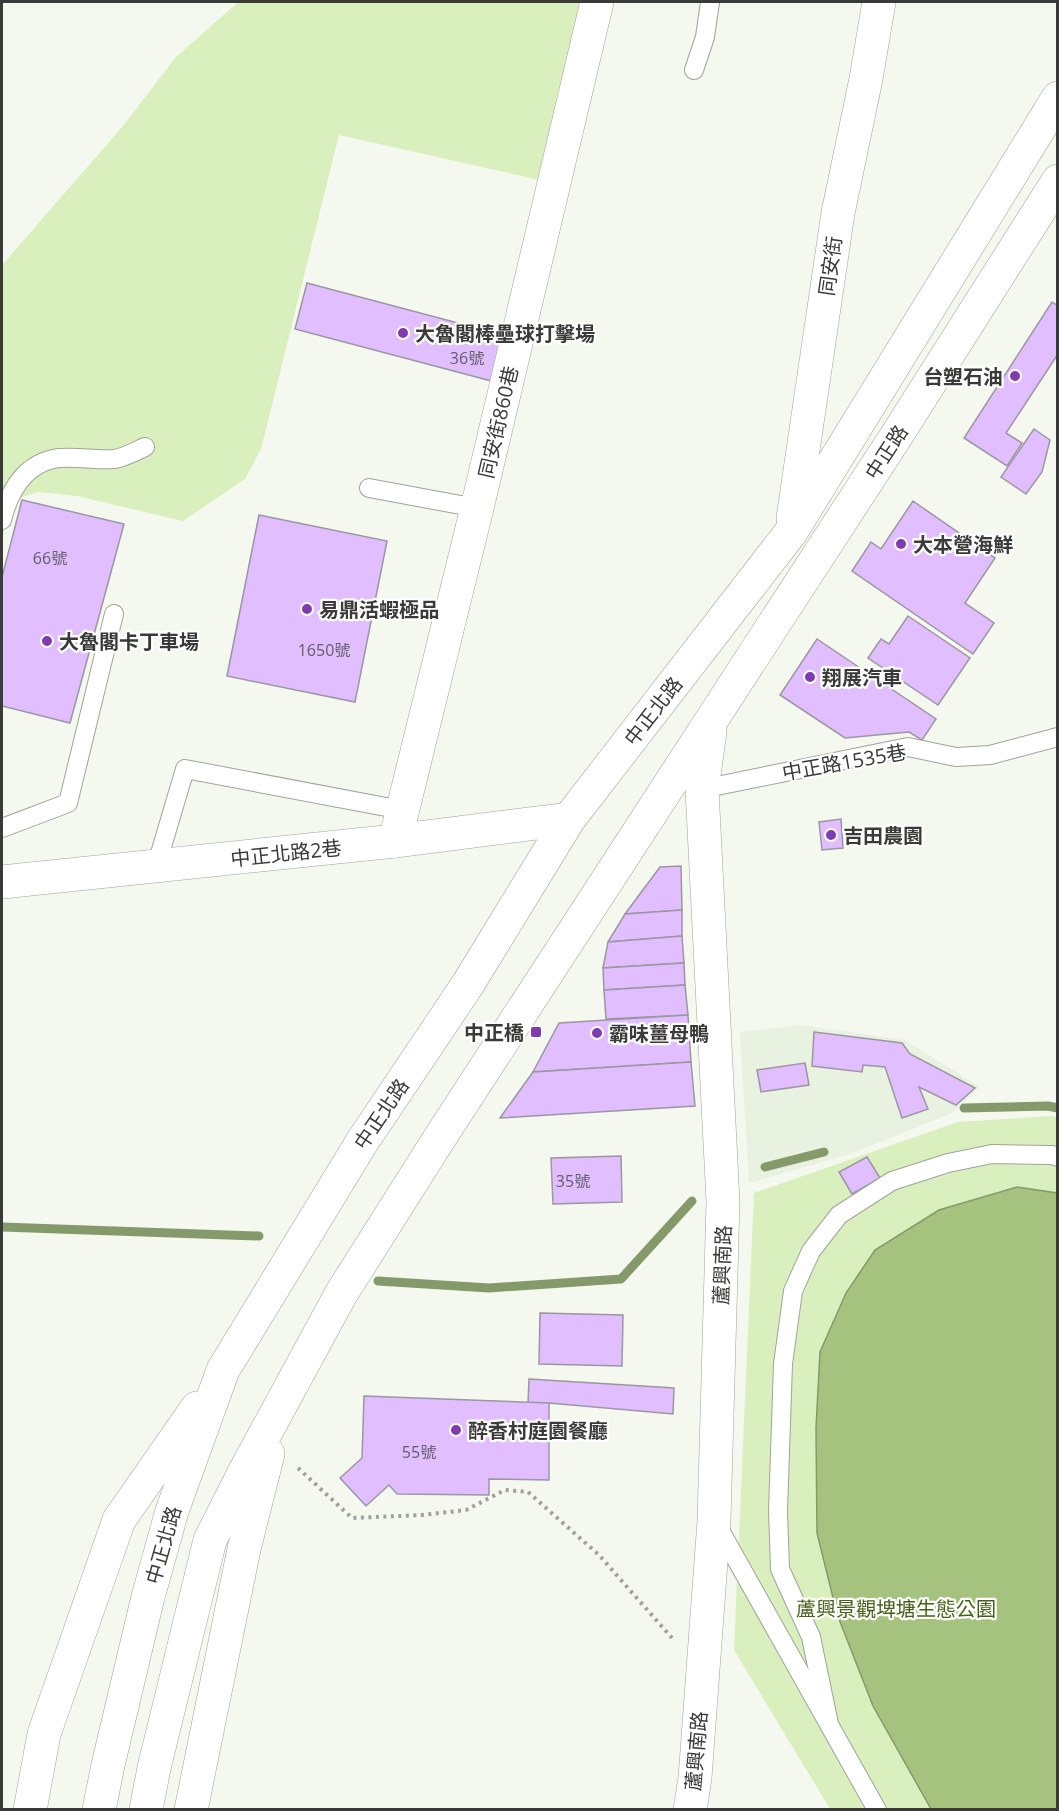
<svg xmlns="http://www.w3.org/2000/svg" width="1059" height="1811" font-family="'Open Sans','Noto Sans TC',sans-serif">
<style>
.built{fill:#e9f1e0}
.green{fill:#d9f0be}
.water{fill:#a5c27f;stroke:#859a6a;stroke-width:1.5}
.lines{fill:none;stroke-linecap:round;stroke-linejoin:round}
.stream{stroke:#859a6a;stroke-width:9}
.building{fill:#e0beff;stroke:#9b97a0;stroke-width:1.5}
.service-casing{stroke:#9fa39a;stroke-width:20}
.minor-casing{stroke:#9fa39a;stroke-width:34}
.tertiary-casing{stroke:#9fa39a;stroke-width:34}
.path{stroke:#9fa29c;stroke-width:4;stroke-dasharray:3 4.5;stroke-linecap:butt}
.service{stroke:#fff;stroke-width:18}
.minor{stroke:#fff;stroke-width:33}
.tertiary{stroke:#fff;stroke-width:33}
.poi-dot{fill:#7f3baf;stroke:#fff;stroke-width:2}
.labels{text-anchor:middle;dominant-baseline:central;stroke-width:4.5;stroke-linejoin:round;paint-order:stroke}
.number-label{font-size:16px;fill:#645c6a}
.street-label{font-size:20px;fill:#3a3b38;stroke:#fff}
.poi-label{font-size:20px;font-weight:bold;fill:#3a3b38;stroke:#fff;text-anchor:start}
.park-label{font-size:20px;fill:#47611c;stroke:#fff}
</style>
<rect width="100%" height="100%" fill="#f4f8ef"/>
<path class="built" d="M801,1025L905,1040L980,1087L952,1113L853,1153L749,1183L740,1032Z"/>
<g class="green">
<path d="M238,2H582L544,181L339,135L261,449L245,479L183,521L77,496L38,492L13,500L2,539V265L123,126L175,58Z"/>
<path d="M1052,1116L1057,1117V1809H830L734,1650L754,1193L958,1122Z"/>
</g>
<path class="water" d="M1017,1187L1057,1193V1809H931L873,1706L837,1614L817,1533L816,1428L820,1352L846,1293L875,1250L939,1210Z"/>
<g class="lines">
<g class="stream">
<path d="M964,1108L1048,1106L1058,1108"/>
<path d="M765,1167L824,1152"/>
<path d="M2,1227L259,1236"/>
<path d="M378,1281L489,1288L621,1279L692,1201"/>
</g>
</g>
<g class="building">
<path d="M307,283L511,337L499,383L295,329Z"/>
<path d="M1052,302L1058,306V354L1006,433L1022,443L1007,466L964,438Z"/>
<path d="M1034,429L1050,440L1042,472L1026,494L1001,477Z"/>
<path d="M22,500L124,524L70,723L2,706V577Z"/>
<path d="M913,501L995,558L965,603L994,623L973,654L852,571L871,542L881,549Z"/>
<path d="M259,515L387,541L355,702L227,676Z"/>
<path d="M908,616L970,658L938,705L868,658L881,639L889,644Z"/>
<path d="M817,639L936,719L922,740L909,732L845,738L780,695Z"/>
<path d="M841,819L843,848L822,850L819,822Z"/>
<path d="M681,866L682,910L625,914L660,867Z"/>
<path d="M682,910V936L608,942L625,914Z"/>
<path d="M682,936L684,963L603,968L608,942Z"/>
<path d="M684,963L685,985L604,990L603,968Z"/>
<path d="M685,985L688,1015L606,1019L604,990Z"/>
<path d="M688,1015L691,1062L533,1072L559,1023Z"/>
<path d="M814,1032L902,1043L910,1054L975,1088L956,1105L919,1087L928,1109L902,1118L885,1067L863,1065L862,1072L812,1066Z"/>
<path d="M691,1062L695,1106L500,1118L533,1072Z"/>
<path d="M805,1063L809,1085L761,1092L757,1070Z"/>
<path d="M621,1156L622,1202L553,1204L551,1158Z"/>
<path d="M867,1157L880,1178L852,1194L839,1172Z"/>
<path d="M540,1313L623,1315L622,1366L539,1364Z"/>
<path d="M529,1379L674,1388L673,1414L549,1403H528Z"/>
<path d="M364,1396L549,1403V1480L489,1479V1495L397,1494L389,1485L366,1506L340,1478L362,1458Z"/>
</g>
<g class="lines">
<defs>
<g id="service">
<path d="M694,70L705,37L710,2"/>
<path d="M369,488L477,508"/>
<path d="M2,520C9,492 23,466 53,459C72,455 95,461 114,459C124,458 136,451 145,447"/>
<path d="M702,789L908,747L956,757L990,755L1058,737"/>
<path d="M2,828L68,803L114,614"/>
<path d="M156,867L185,769L402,810"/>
<path d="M717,1525L877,1810"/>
<path d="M829,1724L811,1637L780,1569L778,1511L783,1364L793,1291L811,1251L839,1215L892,1181L948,1163L992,1154L1052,1155L1058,1157"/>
</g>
<g id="minor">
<path d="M395,841L477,508L597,2"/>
<path d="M2,882L395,841L569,819"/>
</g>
<g id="tertiary">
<path d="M793,518L838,213L866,79L879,2"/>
<path d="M30,1810L44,1734L119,1520L197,1408"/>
<path d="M99,1810L108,1765L148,1597L172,1511L223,1370L362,1142L468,984L569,819L791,532L1058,98"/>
<path d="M146,1810L154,1768L210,1540L246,1469L341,1294L439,1139L893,441L1058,181"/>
<path d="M191,1810L244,1549L268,1454"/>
<path d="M690,1810L695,1778L714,1521L723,1202L702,789L710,732"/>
</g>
</defs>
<use href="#service" class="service-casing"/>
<use href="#minor" class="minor-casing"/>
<use href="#tertiary" class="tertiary-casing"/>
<path class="path" d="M298,1468L352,1518L422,1515L466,1510L505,1490L528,1492L599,1555L672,1638"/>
<use href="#service" class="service"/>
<use href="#minor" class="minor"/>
<use href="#tertiary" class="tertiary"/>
</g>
<g class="poi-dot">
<circle cx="403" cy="333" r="6"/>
<circle cx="1015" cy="376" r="6"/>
<circle cx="901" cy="544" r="6"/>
<circle cx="307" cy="609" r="6"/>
<circle cx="47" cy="641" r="6"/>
<circle cx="810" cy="677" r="6"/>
<circle cx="831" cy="835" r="6"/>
<rect x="530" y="1026" width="12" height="12" rx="3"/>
<circle cx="597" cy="1033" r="6"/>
<circle cx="456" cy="1430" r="6"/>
</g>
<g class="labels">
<g class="number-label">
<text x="467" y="358">36號</text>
<text x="50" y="558">66號</text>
<text x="324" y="650">1650號</text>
<text x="573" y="1181">35號</text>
<text x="419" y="1452">55號</text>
</g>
<g class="street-label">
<text transform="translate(830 266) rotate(-82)">同安街</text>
<text transform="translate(498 422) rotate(-77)">同安街860巷</text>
<text transform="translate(886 452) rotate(-57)">中正路</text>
<text transform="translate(653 711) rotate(-52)">中正北路</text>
<text transform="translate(844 762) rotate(-10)">中正路1535巷</text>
<text transform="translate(286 853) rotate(-6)">中正北路2巷</text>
<text transform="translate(381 1114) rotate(-56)">中正北路</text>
<text transform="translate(722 1265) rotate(-88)">蘆興南路</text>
<text transform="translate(163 1545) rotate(-74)">中正北路</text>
<text transform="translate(696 1751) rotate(-85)">蘆興南路</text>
</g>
<g class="poi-label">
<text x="415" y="333">大魯閣棒壘球打擊場</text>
<text x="1003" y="376" text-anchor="end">台塑石油</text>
<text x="913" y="544">大本營海鮮</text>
<text x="319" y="609">易鼎活蝦極品</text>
<text x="59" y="641">大魯閣卡丁車場</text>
<text x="822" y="677">翔展汽車</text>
<text x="843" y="835">吉田農園</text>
<text x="524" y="1032" text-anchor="end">中正橋</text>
<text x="609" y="1033">霸味薑母鴨</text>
<text x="468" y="1430">醉香村庭園餐廳</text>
</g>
<g class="park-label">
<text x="896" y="1608">蘆興景觀埤塘生態公園</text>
</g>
</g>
<rect width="1059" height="1811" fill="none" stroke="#3a3b38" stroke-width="6"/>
</svg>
